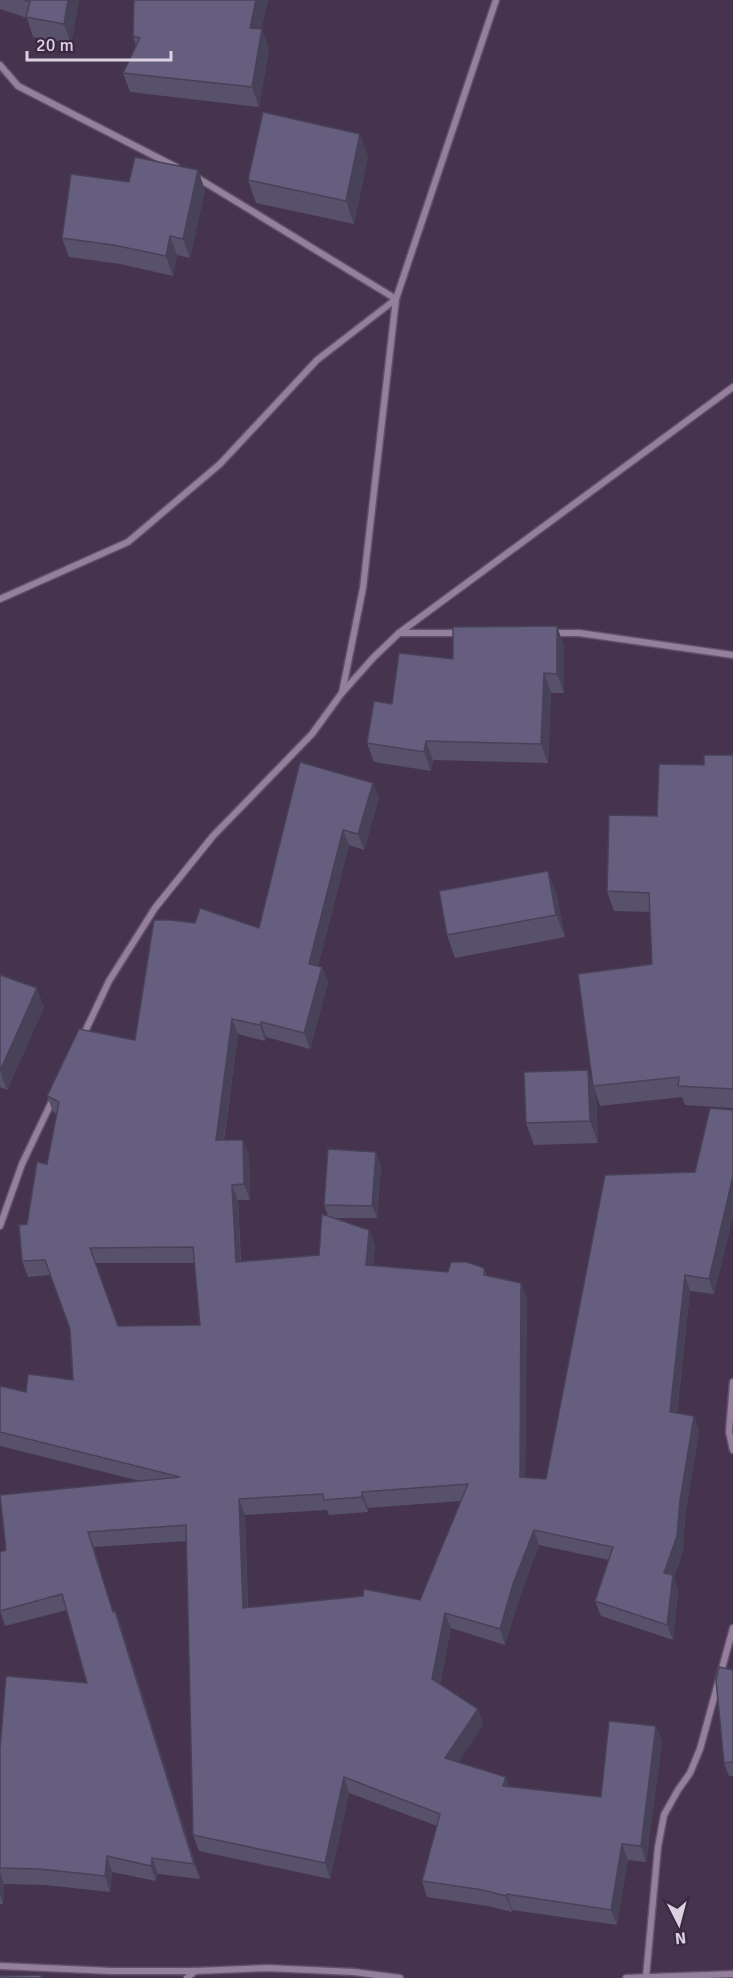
<svg xmlns="http://www.w3.org/2000/svg" width="733" height="1978" font-family="Signika,sans-serif">
<style>
.lines{fill:none;stroke-linecap:round;stroke-linejoin:round}
.street-casing{stroke:#615167;stroke-width:9}
.street{stroke:#947f9d;stroke-width:6}
.wall{fill:#58516c;fill-rule:evenodd}
.shaded-wall{fill:#474258}
.building{fill:#665e7e;stroke:#474258;stroke-width:1.5;fill-rule:evenodd}
</style>
<rect width="100%" height="100%" fill="#46334e"/>
<g class="lines">
<defs>
<g id="street">
<path d="M0,65L18,86L176,167"/>
<path d="M0,599L128,542L220,464L317,360L396,299L196,177"/>
<path d="M399,633H461"/>
<path d="M552,633H579L733,655"/>
<path d="M342,693L363,588L396,299L496,0"/>
<path d="M83,1036L109,981L155,908L213,836L312,734L341,694L373,658L399,633L733,387"/>
<path d="M0,1226L22,1164L53,1099"/>
<path d="M733,1382L729,1432L733,1450"/>
<path d="M0,1966L112,1971H195L267,1968L354,1972L400,1978"/>
<path d="M646,1977L658,1847L664,1815L678,1790L690,1773L700,1749L733,1628"/>
<path d="M187,1978L195,1971"/>
<path d="M626,1978L733,1974"/>
</g>
</defs>
<use href="#street" class="street-casing"/>
<use href="#street" class="street"/>
</g>
<g class="wall">
<path d="M0,0H79L71,43L33,37L27,18L0,9Z"/>
<path d="M134,0H268L261,29L269,49L259,107L130,92L123,73L136,46L133,36Z"/>
<path d="M368,156L354,224L256,203L248,180Z"/>
<path d="M198,170L205,190L190,258L177,255L173,276L120,264L69,257L62,238L129,182Z"/>
<path d="M564,646V693H551L548,763L433,760L431,771L374,762L367,743L392,704L453,659Z"/>
<path d="M733,755V1108L685,1105L682,1097L600,1106L596,1093L598,1143L534,1145L526,1123L593,1084L652,964L650,912L614,911L607,891L657,816L704,765Z"/>
<path d="M300,762L379,798L364,850L349,845L318,966L322,967L328,983L310,1049L266,1037L265,1041L238,1034L224,1140L249,1155L250,1200H238L241,1261L319,1255L328,1216L324,1205L381,1165L377,1218H334L369,1230L375,1245L373,1266L448,1272L484,1268L487,1276L521,1283L527,1298L525,1477L546,1479L695,1172L733,1110V1216L714,1294L690,1291L677,1413L694,1416L699,1432L685,1516L683,1551L674,1578L678,1591L673,1640L601,1616L595,1601L609,1560L539,1545L519,1599L505,1645L451,1628L440,1684L478,1709L483,1725L458,1762L509,1787L601,1797L656,1726L662,1741L646,1862L628,1860L617,1925L512,1910V1912L488,1906L427,1897L422,1881L437,1826L349,1793L330,1879L199,1851L193,1835L187,1541L94,1547L113,1612L115,1611L121,1627L200,1879L158,1874L156,1881L112,1872L110,1892L45,1885L4,1884L3,1904H0V1749L87,1683L67,1610L5,1626L0,1611L6,1550L140,1481L0,1446V1386L26,1392L73,1380L70,1329L51,1275L28,1277L22,1261L27,1224L47,1164L57,1114L53,1112L47,1096L135,1040L195,923L259,928ZM95,1263H195L200,1325L118,1326ZM461,1501L420,1600L248,1608L245,1515L327,1510L329,1515L368,1512V1508Z"/>
<path d="M556,893L565,937L455,958L447,935Z"/>
<path d="M0,975L44,1007L7,1090L0,1087Z"/>
<path d="M733,1670V1776H729L724,1763Z"/>
</g>
<g class="shaded-wall">
<path d="M68,0H79L71,43L64,24Z"/>
<path d="M256,0H268L257,47L250,28Z"/>
<path d="M262,29L269,49L259,107L252,87Z"/>
<path d="M360,134L368,156L354,224L346,201Z"/>
<path d="M198,170L205,190L190,258L183,239Z"/>
<path d="M170,236L177,255L173,276L166,256Z"/>
<path d="M557,626L564,646V693L557,674Z"/>
<path d="M544,673L551,693L548,763L541,744Z"/>
<path d="M426,741L433,760L431,771L424,752Z"/>
<path d="M373,783L379,798L364,850L358,834Z"/>
<path d="M343,830L349,845L315,979L309,964Z"/>
<path d="M548,871L556,893L565,937L556,915Z"/>
<path d="M322,967L328,983L310,1049L304,1033Z"/>
<path d="M37,988L44,1007L7,1090L0,1071Z"/>
<path d="M232,1019L238,1034L221,1156L216,1140Z"/>
<path d="M261,1022L266,1037L265,1041L260,1025Z"/>
<path d="M588,1070L596,1093L598,1143L590,1121Z"/>
<path d="M243,1140L249,1155L250,1200L244,1184Z"/>
<path d="M376,1152L381,1165L377,1218L372,1206Z"/>
<path d="M733,1176V1216L714,1294L709,1279Z"/>
<path d="M232,1185L238,1200L241,1277L236,1262Z"/>
<path d="M369,1230L375,1245L372,1281L366,1265Z"/>
<path d="M685,1275L690,1291L675,1428L670,1412Z"/>
<path d="M521,1283L527,1298L525,1492L520,1477Z"/>
<path d="M694,1416L699,1432L685,1516L683,1551L674,1578L678,1591L673,1640L667,1625L664,1573L680,1500Z"/>
<path d="M362,1492L368,1508V1512L362,1497Z"/>
<path d="M239,1499L245,1515L248,1624L243,1608Z"/>
<path d="M534,1530L539,1545L519,1599L505,1645L500,1629L513,1584Z"/>
<path d="M88,1532L94,1547L118,1628Z"/>
<path d="M115,1611L121,1627L200,1879L194,1864Z"/>
<path d="M445,1613L451,1628L438,1694L432,1679Z"/>
<path d="M478,1709L483,1725L451,1773L445,1758Z"/>
<path d="M656,1726L662,1741L646,1862L641,1846Z"/>
<path d="M344,1777L349,1793L330,1879L325,1863Z"/>
<path d="M506,1777L512,1793L503,1786Z"/>
<path d="M622,1844L628,1860L617,1925L611,1910Z"/>
<path d="M107,1856L112,1872L110,1892L105,1876Z"/>
<path d="M152,1858L158,1874L156,1881L151,1866Z"/>
<path d="M0,1872L4,1884L3,1904L0,1895Z"/>
<path d="M507,1894L512,1910V1912L506,1896Z"/>
</g>
<g class="building">
<path d="M24,0H68L64,24L26,17L30,2Z"/>
<path d="M134,0H256L250,28L262,29L252,87L123,73L140,38L133,36Z"/>
<path d="M263,112L360,134L346,201L248,180Z"/>
<path d="M135,157L198,170L183,239L170,236L166,256L113,245L62,238L71,174L129,182Z"/>
<path d="M557,626V674L544,673L541,744L426,741L424,752L367,743L374,701L392,704L399,653L453,659V627Z"/>
<path d="M704,755H733V1089L678,1086L679,1077L593,1086L578,974L652,964L649,893L607,891L609,815L657,816L659,764L704,765Z"/>
<path d="M300,762L373,783L358,834L343,830L309,964L322,967L304,1033L261,1022L260,1025L232,1019L216,1140H243L244,1184L232,1185L236,1262L319,1255L322,1214L369,1230L366,1265L448,1272L451,1262H467L484,1268V1275L521,1283L520,1477L546,1479L605,1175L695,1172L710,1108L733,1110V1176L709,1279L685,1275L670,1412L694,1416L680,1500L677,1536L664,1573L673,1575L667,1625L595,1601L613,1547L534,1530L513,1584L500,1629L445,1613L432,1679L478,1709L445,1758L506,1777L503,1786L601,1797L609,1721L656,1726L641,1846L622,1844L611,1910L507,1894L506,1896L483,1890L422,1881L440,1814L344,1777L325,1863L193,1835L186,1525L88,1532L113,1612L115,1611L194,1864L152,1858L151,1866L107,1856L105,1876L40,1869L0,1868V1749L6,1676L87,1683L62,1594L0,1611V1552L6,1550L0,1495L180,1477L0,1432V1386L26,1392L28,1374L73,1380L70,1329L45,1260L22,1261L19,1225L27,1224L37,1162L47,1164L59,1102L47,1096L79,1029L135,1040L154,920H170L195,923L200,908L259,928ZM193,1247L200,1325L118,1326L90,1248ZM468,1484L420,1600L364,1589L363,1596L243,1608L239,1499L323,1494L324,1500L362,1497V1492Z"/>
<path d="M548,871L556,915L447,935L439,891Z"/>
<path d="M0,975L37,988L0,1071Z"/>
<path d="M588,1070L590,1121L526,1123L524,1072Z"/>
<path d="M328,1149L376,1152L372,1206L324,1205Z"/>
<path d="M719,1667L733,1670V1762L724,1763L716,1680Z"/>
<path d="M41,1975V1978H0V1976Z"/>
</g>
<g transform="translate(679 1924) rotate(174)" stroke="#3b2943" stroke-width="4.5" paint-order="stroke">
<path d="M0-4.5L10 22L0 15L-10 22Z" fill="#dcd1e1"/>
<text y="-9" font-size="16" font-weight="bold" text-anchor="middle" fill="#dcd1e1">N</text>
</g>
<path d="M27 51v9h144v-9" fill="none" stroke="#dcd1e1" stroke-width="3"/>
<text x="36" y="51" font-size="18" fill="#dcd1e1" stroke="#3b2943" stroke-width="4.5" paint-order="stroke">20 m</text>
</svg>
